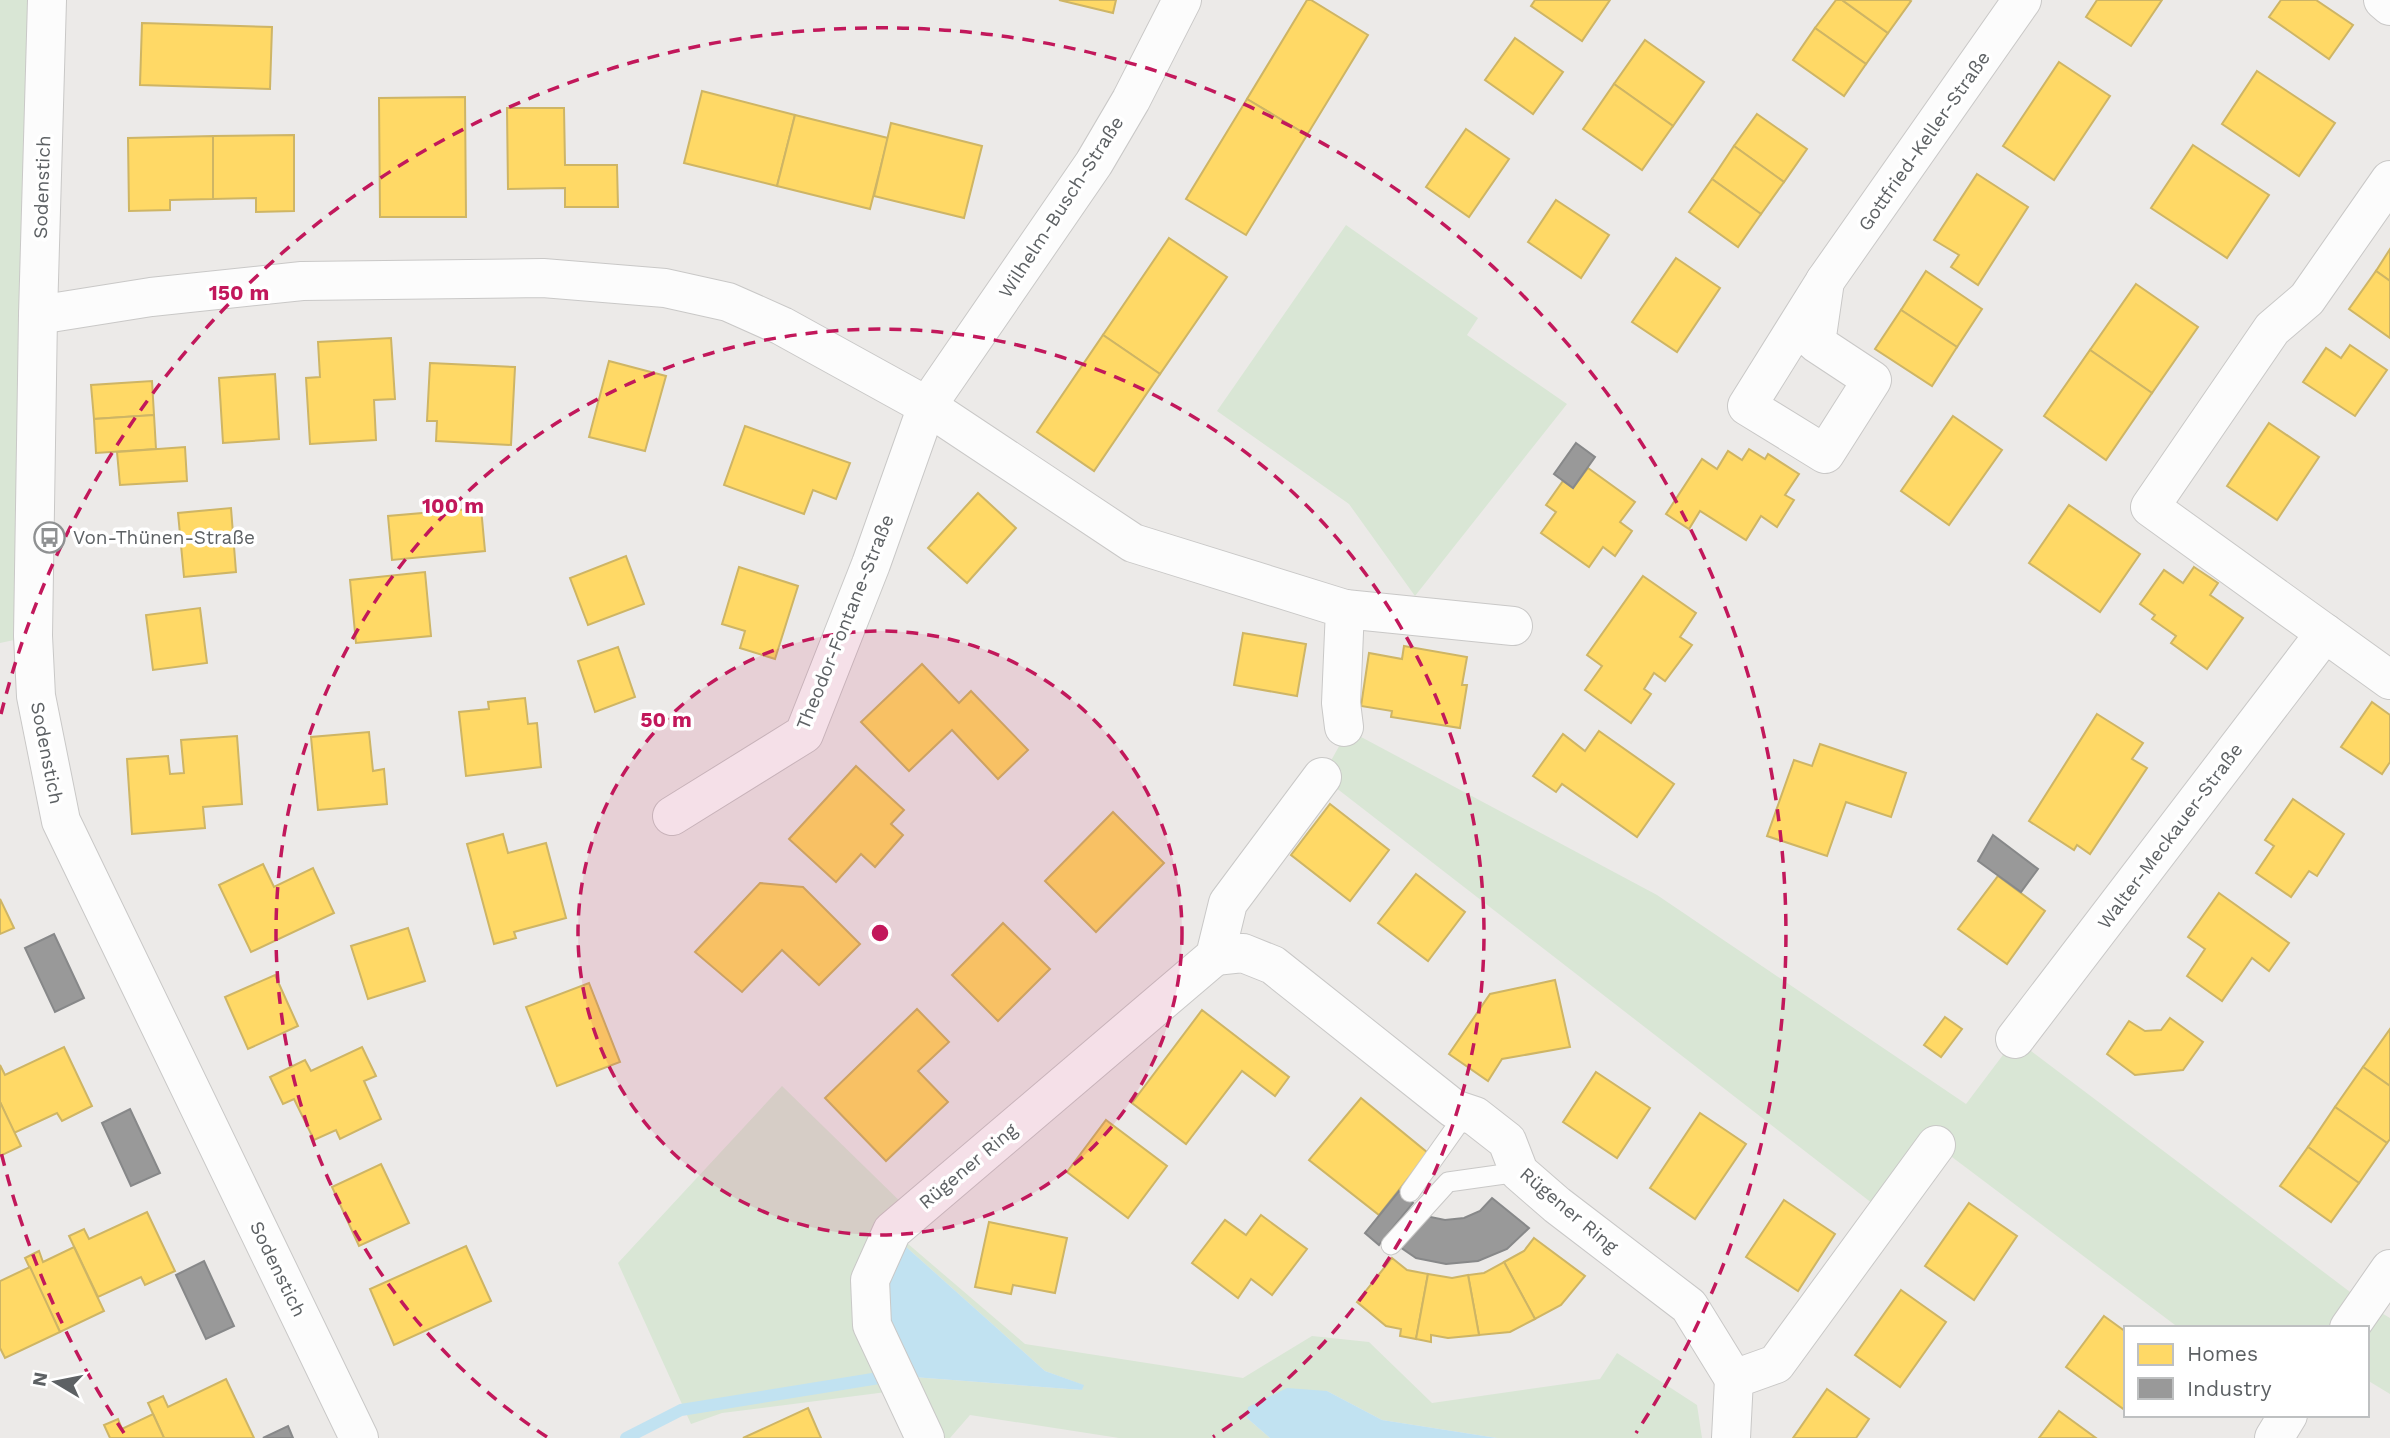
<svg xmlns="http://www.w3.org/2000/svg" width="2390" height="1438" font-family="'Work Sans',sans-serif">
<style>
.green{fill:#d9e6d5;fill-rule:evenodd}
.water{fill:#c1e2f1}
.homes{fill:#ffd966;stroke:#ceb565;stroke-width:2}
.industry{fill:#999;stroke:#878889;stroke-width:2}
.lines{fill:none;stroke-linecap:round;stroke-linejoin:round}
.stream{stroke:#c1e2f1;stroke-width:12}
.service-casing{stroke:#c9c8c7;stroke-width:21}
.minor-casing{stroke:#c9c8c7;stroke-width:40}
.service{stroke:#fcfcfc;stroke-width:19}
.minor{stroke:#fcfcfc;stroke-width:38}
.ring{fill:none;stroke:#c2185b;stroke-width:3.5;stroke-dasharray:12 9}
.labels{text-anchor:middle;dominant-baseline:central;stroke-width:7;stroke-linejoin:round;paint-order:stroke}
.street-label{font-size:19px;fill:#5d6164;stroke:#fff}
.poi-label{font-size:19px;fill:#5d6164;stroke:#fff;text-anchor:start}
.centre{fill:#c2185b;stroke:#fff;stroke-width:3.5}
.ring-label{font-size:21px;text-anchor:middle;font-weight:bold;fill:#c2185b;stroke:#fff;stroke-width:7;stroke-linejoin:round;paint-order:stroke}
</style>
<rect width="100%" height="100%" fill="#eceae8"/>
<g class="green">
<path d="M0,0H47L33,636L0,643Z"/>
<path d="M1346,225L1478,318L1467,335L1567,404L1415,596L1349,504L1217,411Z"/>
<path d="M1348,730L1657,895L1966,1104L2015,1039L2366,1304L2390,1318V1394L2367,1380V1328H2179L1936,1145L1886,1214L1322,777Z"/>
<path d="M782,1086L912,1213L893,1231L1025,1344L1243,1378L1312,1336L1369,1342L1432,1403L1600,1379L1617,1353L1697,1405L1702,1438H1497L1382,1420L1327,1391L1247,1418L1270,1438H1119L970,1415L950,1438H925L902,1390L722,1413L691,1424L618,1263ZM895,1237L1045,1371L1083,1385L1082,1390L900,1376Z"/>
</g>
<g class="water">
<path d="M895,1237L1045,1371L1084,1385L1082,1390L900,1376L883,1338Z"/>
<path d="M1287,1388L1327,1391L1382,1420L1497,1438H1270L1247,1418L1248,1407Z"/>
</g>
<g class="homes">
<path d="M1059,0H1116L1113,13Z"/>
<path d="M1307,0H1311L1368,35L1307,135L1247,99Z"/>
<path d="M1535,0H1610L1582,41L1531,6Z"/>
<path d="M1836,0H1842L1888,33L1866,64L1815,28Z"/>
<path d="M1842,0H1909L1911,1L1888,33Z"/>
<path d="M2097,0H2162L2131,46L2086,17Z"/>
<path d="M2281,0H2316L2353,25L2329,59L2269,17Z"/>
<path d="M142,23L272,27L270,89L140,85Z"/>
<path d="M1815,28L1866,64L1844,96L1793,60Z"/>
<path d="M1515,38L1563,72L1533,114L1485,80Z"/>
<path d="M1645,40L1704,82L1673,126L1614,84Z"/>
<path d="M2059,62L2110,96L2054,180L2003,146Z"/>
<path d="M2257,71L2335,123L2299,176L2222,124Z"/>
<path d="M1614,84L1673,126L1642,170L1583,129Z"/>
<path d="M702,91L795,115L777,186L684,163Z"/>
<path d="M465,97L466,217H380L379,98Z"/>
<path d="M1247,99L1307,135L1246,235L1186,199Z"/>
<path d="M507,108H564L565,165H617L618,207H565V188L508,189Z"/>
<path d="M1757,114L1807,149L1784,182L1734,146Z"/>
<path d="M795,115L888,138L870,209L777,186Z"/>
<path d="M891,123L982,146L964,218L874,196Z"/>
<path d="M1466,129L1509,159L1469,217L1426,187Z"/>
<path d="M294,135V211L256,212V198L213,199V136Z"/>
<path d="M213,136V199L170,200V210L129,211L128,138Z"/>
<path d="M2193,145L2269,195L2227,258L2151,208Z"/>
<path d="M1734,146L1784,182L1761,214L1712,179Z"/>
<path d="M1977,174L2028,207L1978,285L1951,267L1959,255L1934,240Z"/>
<path d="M1712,179L1761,214L1738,247L1689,212Z"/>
<path d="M1556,200L1609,235L1581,278L1528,242Z"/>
<path d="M1169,238L1227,277L1160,374L1103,335Z"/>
<path d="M2390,249V281L2376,271Z"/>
<path d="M1676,258L1720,288L1677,352L1632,322Z"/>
<path d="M1926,271L1982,309L1957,347L1901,310Z"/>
<path d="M2376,271L2390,281V338L2349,309Z"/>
<path d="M2136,284L2198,327L2152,393L2090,350Z"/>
<path d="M1901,310L1957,347L1932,386L1875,349Z"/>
<path d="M1103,335L1160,374L1094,471L1037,432Z"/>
<path d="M391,338L395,399L374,400L376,440L310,444L306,378L320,377L318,342Z"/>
<path d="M2350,345L2387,370L2355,416L2303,382L2326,348L2341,358Z"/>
<path d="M2090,350L2152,393L2106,460L2044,416Z"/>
<path d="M609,361L666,376L645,451L589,437Z"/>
<path d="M430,363L515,367L511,445L436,441L437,421H427Z"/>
<path d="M275,374L279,439L223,443L219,378Z"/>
<path d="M152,381L154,415L94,419L91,385Z"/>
<path d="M154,415L156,449L96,453L94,419Z"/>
<path d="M1953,416L2002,450L1949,525L1901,491Z"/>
<path d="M2269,423L2319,457L2277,520L2227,486Z"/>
<path d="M745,426L850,463L836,499L813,490L804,514L724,485Z"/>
<path d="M185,447L187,481L120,485L117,452Z"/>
<path d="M1749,449L1765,459L1768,454L1799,474L1785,495L1794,500L1777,527L1761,516L1746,540L1700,511L1689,529L1666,514L1702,459L1717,469L1728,451L1742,460Z"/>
<path d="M1588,468L1635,502L1620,522L1632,531L1615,556L1603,547L1589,567L1541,533L1556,512L1546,505L1563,481L1573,488Z"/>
<path d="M978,493L1016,528L967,583L928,548Z"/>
<path d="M2069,505L2140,554L2100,612L2029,563Z"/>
<path d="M231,508L236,572L184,577L178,513Z"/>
<path d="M481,508L485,551L392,560L388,516Z"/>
<path d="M626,556L644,604L588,625L570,578Z"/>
<path d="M739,567L798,586L775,659L740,648L745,631L722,624Z"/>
<path d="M2194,567L2218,583L2210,595L2243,618L2207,669L2171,643L2176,636L2152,619L2155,615L2140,604L2164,570L2183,583Z"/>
<path d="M425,572L431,636L356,643L350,580Z"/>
<path d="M1643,576L1696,613L1680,637L1692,645L1665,681L1654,673L1644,689L1651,694L1631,723L1585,690L1602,666L1587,655Z"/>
<path d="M200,608L207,663L153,670L146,615Z"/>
<path d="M1243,633L1306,644L1297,696L1234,685Z"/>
<path d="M1404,646L1467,657L1462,685H1467L1460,728L1391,717L1392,711L1361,706L1369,653L1402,659Z"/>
<path d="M618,647L635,697L595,712L578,661Z"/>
<path d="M922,664L959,703L971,691L1028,750L998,779L952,730L909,771L861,722Z"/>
<path d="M525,698L528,724L537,723L541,767L466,776L459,712L489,709L488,702Z"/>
<path d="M2372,702L2390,715V762L2382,774L2341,747Z"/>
<path d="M2097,714L2143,743L2132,759L2147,768L2090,854L2077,845L2074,850L2029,821Z"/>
<path d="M1599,731L1674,784L1637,837L1562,784L1556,792L1533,776L1563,734L1585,751Z"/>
<path d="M369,732L373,771L384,769L387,804L318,810L311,737Z"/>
<path d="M237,736L242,804L203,807L205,828L132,834L127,759L168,756L170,774L184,773L181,740Z"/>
<path d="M1820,744L1906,773L1891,817L1846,802L1827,856L1767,836L1794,760L1812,766Z"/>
<path d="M856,766L904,810L891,824L903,835L875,867L861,854L836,882L789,839Z"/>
<path d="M2293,799L2344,834L2317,876L2309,871L2291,897L2256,873L2274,846L2265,840Z"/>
<path d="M1330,804L1389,850L1350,901L1291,855Z"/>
<path d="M1113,812L1164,863L1096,932L1045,881Z"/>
<path d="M503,834L508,853L546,843L566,918L514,932L516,938L494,944L467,844Z"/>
<path d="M263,864L274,887L313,868L334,913L251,952L219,885Z"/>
<path d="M1416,874L1465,912L1428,961L1378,923Z"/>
<path d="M1998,876L2045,911L2007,964L1958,929Z"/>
<path d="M760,883L803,887L860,944L819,985L782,950L742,992L695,952Z"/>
<path d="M2219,893L2289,943L2269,971L2252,958L2222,1001L2187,976L2205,949L2188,937Z"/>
<path d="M0,899L14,928L0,934Z"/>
<path d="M1003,923L1050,969L998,1021L952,975Z"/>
<path d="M408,928L425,981L368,999L351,946Z"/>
<path d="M275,975L298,1026L248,1049L225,997Z"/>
<path d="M1555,980L1570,1047L1502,1059L1488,1081L1449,1054L1490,994Z"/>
<path d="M589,983L620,1062L557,1086L526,1007Z"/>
<path d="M917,1009L949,1042L918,1071L948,1102L886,1161L825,1098Z"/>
<path d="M1202,1010L1289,1077L1275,1096L1242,1071L1186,1144L1132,1103Z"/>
<path d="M1945,1017L1962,1029L1941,1057L1924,1045Z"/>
<path d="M2170,1018L2203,1042L2183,1070L2135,1075L2107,1054L2129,1021L2145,1031L2161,1030Z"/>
<path d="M2390,1029V1086L2363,1067Z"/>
<path d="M64,1047L92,1106L62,1121L57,1113L14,1133L0,1102V1065L5,1075Z"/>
<path d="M362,1047L376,1076L364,1081L381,1119L340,1139L336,1130L314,1140L294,1099L283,1104L270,1077L305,1060L311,1071Z"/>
<path d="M2363,1067L2390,1086V1139L2387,1143L2335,1107Z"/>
<path d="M1596,1072L1650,1108L1617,1158L1563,1122Z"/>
<path d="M1361,1098L1428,1153L1379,1215L1309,1160Z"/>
<path d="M0,1102L21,1146L0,1156Z"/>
<path d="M2335,1107L2387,1143L2359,1183L2308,1147Z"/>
<path d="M1700,1113L1746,1144L1695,1219L1650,1188Z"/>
<path d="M1106,1120L1167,1166L1128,1218L1067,1172Z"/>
<path d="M2308,1147L2359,1183L2331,1222L2280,1186Z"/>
<path d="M381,1164L409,1223L359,1246L332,1187Z"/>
<path d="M1784,1200L1835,1234L1798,1291L1746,1257Z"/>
<path d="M1969,1203L2017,1236L1974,1300L1925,1266Z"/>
<path d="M147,1212L175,1271L145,1285L141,1277L98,1297L69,1236L84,1229L89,1239Z"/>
<path d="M1261,1215L1307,1249L1272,1295L1251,1279L1238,1298L1192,1263L1225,1220L1246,1235Z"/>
<path d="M989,1222L1067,1238L1055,1293L1013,1285L1011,1294L975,1287Z"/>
<path d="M1534,1238L1585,1276L1561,1305L1535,1319L1504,1262L1524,1251Z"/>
<path d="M466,1246L491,1301L394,1345L370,1289Z"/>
<path d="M74,1247L104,1311L60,1332L25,1258L39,1251L43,1262Z"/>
<path d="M1392,1258L1407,1270L1428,1274L1416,1339L1400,1336L1401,1329L1386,1326L1357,1302Z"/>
<path d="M1504,1262L1535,1319L1510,1332L1479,1335L1468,1275L1484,1273Z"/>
<path d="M30,1267L60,1332L5,1358L0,1348V1281Z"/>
<path d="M1428,1274L1452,1278L1468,1275L1479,1335L1448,1338L1431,1335V1342L1416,1339Z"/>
<path d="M1901,1290L1946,1322L1900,1387L1855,1355Z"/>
<path d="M2104,1316L2126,1332V1411L2066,1367Z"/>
<path d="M226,1379L254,1438H164L148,1403L163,1396L168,1407Z"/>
<path d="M1827,1389L1869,1419L1856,1438H1793Z"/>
<path d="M808,1408L821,1438H743Z"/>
<path d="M2059,1411L2096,1438H2039Z"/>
<path d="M153,1414L164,1438H110L104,1425L118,1419L122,1429Z"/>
</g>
<g class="industry">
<path d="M1576,443L1595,457L1573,488L1554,474Z"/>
<path d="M1993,835L2038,869L2021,892L1978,861Z"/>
<path d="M54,934L84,998L55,1012L25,948Z"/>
<path d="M130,1109L160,1173L131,1186L102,1123Z"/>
<path d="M1399,1191L1413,1203L1379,1245L1365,1233Z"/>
<path d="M1492,1198L1529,1228L1507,1249L1478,1261L1446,1264L1416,1258L1400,1247L1426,1216L1445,1220L1464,1218L1480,1211Z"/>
<path d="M204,1261L234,1326L206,1339L176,1275Z"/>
<path d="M288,1426L293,1438H263Z"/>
</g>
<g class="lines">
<path class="stream" d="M626,1438L681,1410L879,1378"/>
<defs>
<g id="service">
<path d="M1410,1192L1466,1113"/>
<path d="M1391,1245L1448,1182L1519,1172"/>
</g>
<g id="minor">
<path d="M47,0L38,315L33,636L36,696L61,821L359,1438"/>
<path d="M2383,0L2390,6"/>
<path d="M2390,180L2307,299L2272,329L2150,507L2390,680"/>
<path d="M1825,281L1816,343L1872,380L1825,454L1747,406Z"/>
<path d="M1825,281L2022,0"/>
<path d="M38,315L151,297L302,281L543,278L665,288L728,302L782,326L927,406L1133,543L1345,609L1341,703L1344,727"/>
<path d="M1345,609L1513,626"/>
<path d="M672,816L804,734L871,564L927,406L1094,163L1131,100L1182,0"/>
<path d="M1215,956L1243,953L1273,965L1454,1109L1475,1116L1507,1141L1519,1172L1557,1205L1689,1306L1734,1379"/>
<path d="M2015,1039L2325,633"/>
<path d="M2349,1328L2390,1269"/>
<path d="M925,1438L872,1325L870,1280L892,1231L1215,956L1228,903L1322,777"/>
<path d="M1731,1438L1734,1379L1776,1364L1936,1145"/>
<path d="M2274,1438L2288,1415"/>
</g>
</defs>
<use href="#service" class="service-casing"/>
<use href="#minor" class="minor-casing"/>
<use href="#service" class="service"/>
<use href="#minor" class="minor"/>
</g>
<circle cx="880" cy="933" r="302" fill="#c2185b" fill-opacity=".12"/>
<g class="ring">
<circle cx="880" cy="933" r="302"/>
<path d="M547 1437A604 604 0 1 1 1213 1437"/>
<path d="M124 1433A906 906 0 0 1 1 1152M1 714A906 906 0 1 1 1636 1433"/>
</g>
<defs>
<symbol id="bus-ring" viewBox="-11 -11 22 22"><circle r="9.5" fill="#fff" stroke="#8f9192" stroke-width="1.5"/><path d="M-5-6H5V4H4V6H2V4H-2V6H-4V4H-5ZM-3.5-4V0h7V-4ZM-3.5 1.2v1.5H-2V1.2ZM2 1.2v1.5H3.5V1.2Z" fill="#8f9192"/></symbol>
</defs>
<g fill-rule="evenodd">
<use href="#bus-ring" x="32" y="520" width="35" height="35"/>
</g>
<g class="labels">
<g class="street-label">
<text transform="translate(1924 141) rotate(-55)">Gottfried-Keller-Straße</text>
<text transform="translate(42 187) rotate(-88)">Sodenstich</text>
<text transform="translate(1061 207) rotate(-57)">Wilhelm-Busch-Straße</text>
<text transform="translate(845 622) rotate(-68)">Theodor-Fontane-Straße</text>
<text transform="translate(47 753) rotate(79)">Sodenstich</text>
<text transform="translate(2170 836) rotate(-53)">Walter-Meckauer-Straße</text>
<text transform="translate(968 1166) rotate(-40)">Rügener Ring</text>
<text transform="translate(1569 1210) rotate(40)">Rügener Ring</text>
<text transform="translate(278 1269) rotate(64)">Sodenstich</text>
</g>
<g class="poi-label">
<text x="73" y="537">Von-Thünen-Straße</text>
</g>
</g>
<circle cx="880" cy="933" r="10" class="centre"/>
<g class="ring-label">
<text x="239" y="300">150 m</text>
<text x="453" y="513">100 m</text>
<text x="666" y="727">50 m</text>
</g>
<rect x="2124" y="1326" width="245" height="91" fill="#ffffff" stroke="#bec0c1" stroke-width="2"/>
<rect x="2138" y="1344" width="35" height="21" fill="#ffd966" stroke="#bec0c1" stroke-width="2"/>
<text x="2187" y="1361" font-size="21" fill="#5d6164">Homes</text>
<rect x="2138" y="1378" width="35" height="21" fill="#999999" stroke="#bec0c1" stroke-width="2"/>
<text x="2187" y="1396" font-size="21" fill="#5d6164">Industry</text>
<g transform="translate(56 1382) rotate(280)" stroke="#ffffff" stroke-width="5" paint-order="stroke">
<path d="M0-5L12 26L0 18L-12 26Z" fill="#5d6164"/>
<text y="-10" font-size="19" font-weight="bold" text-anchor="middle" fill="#5d6164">N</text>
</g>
</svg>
